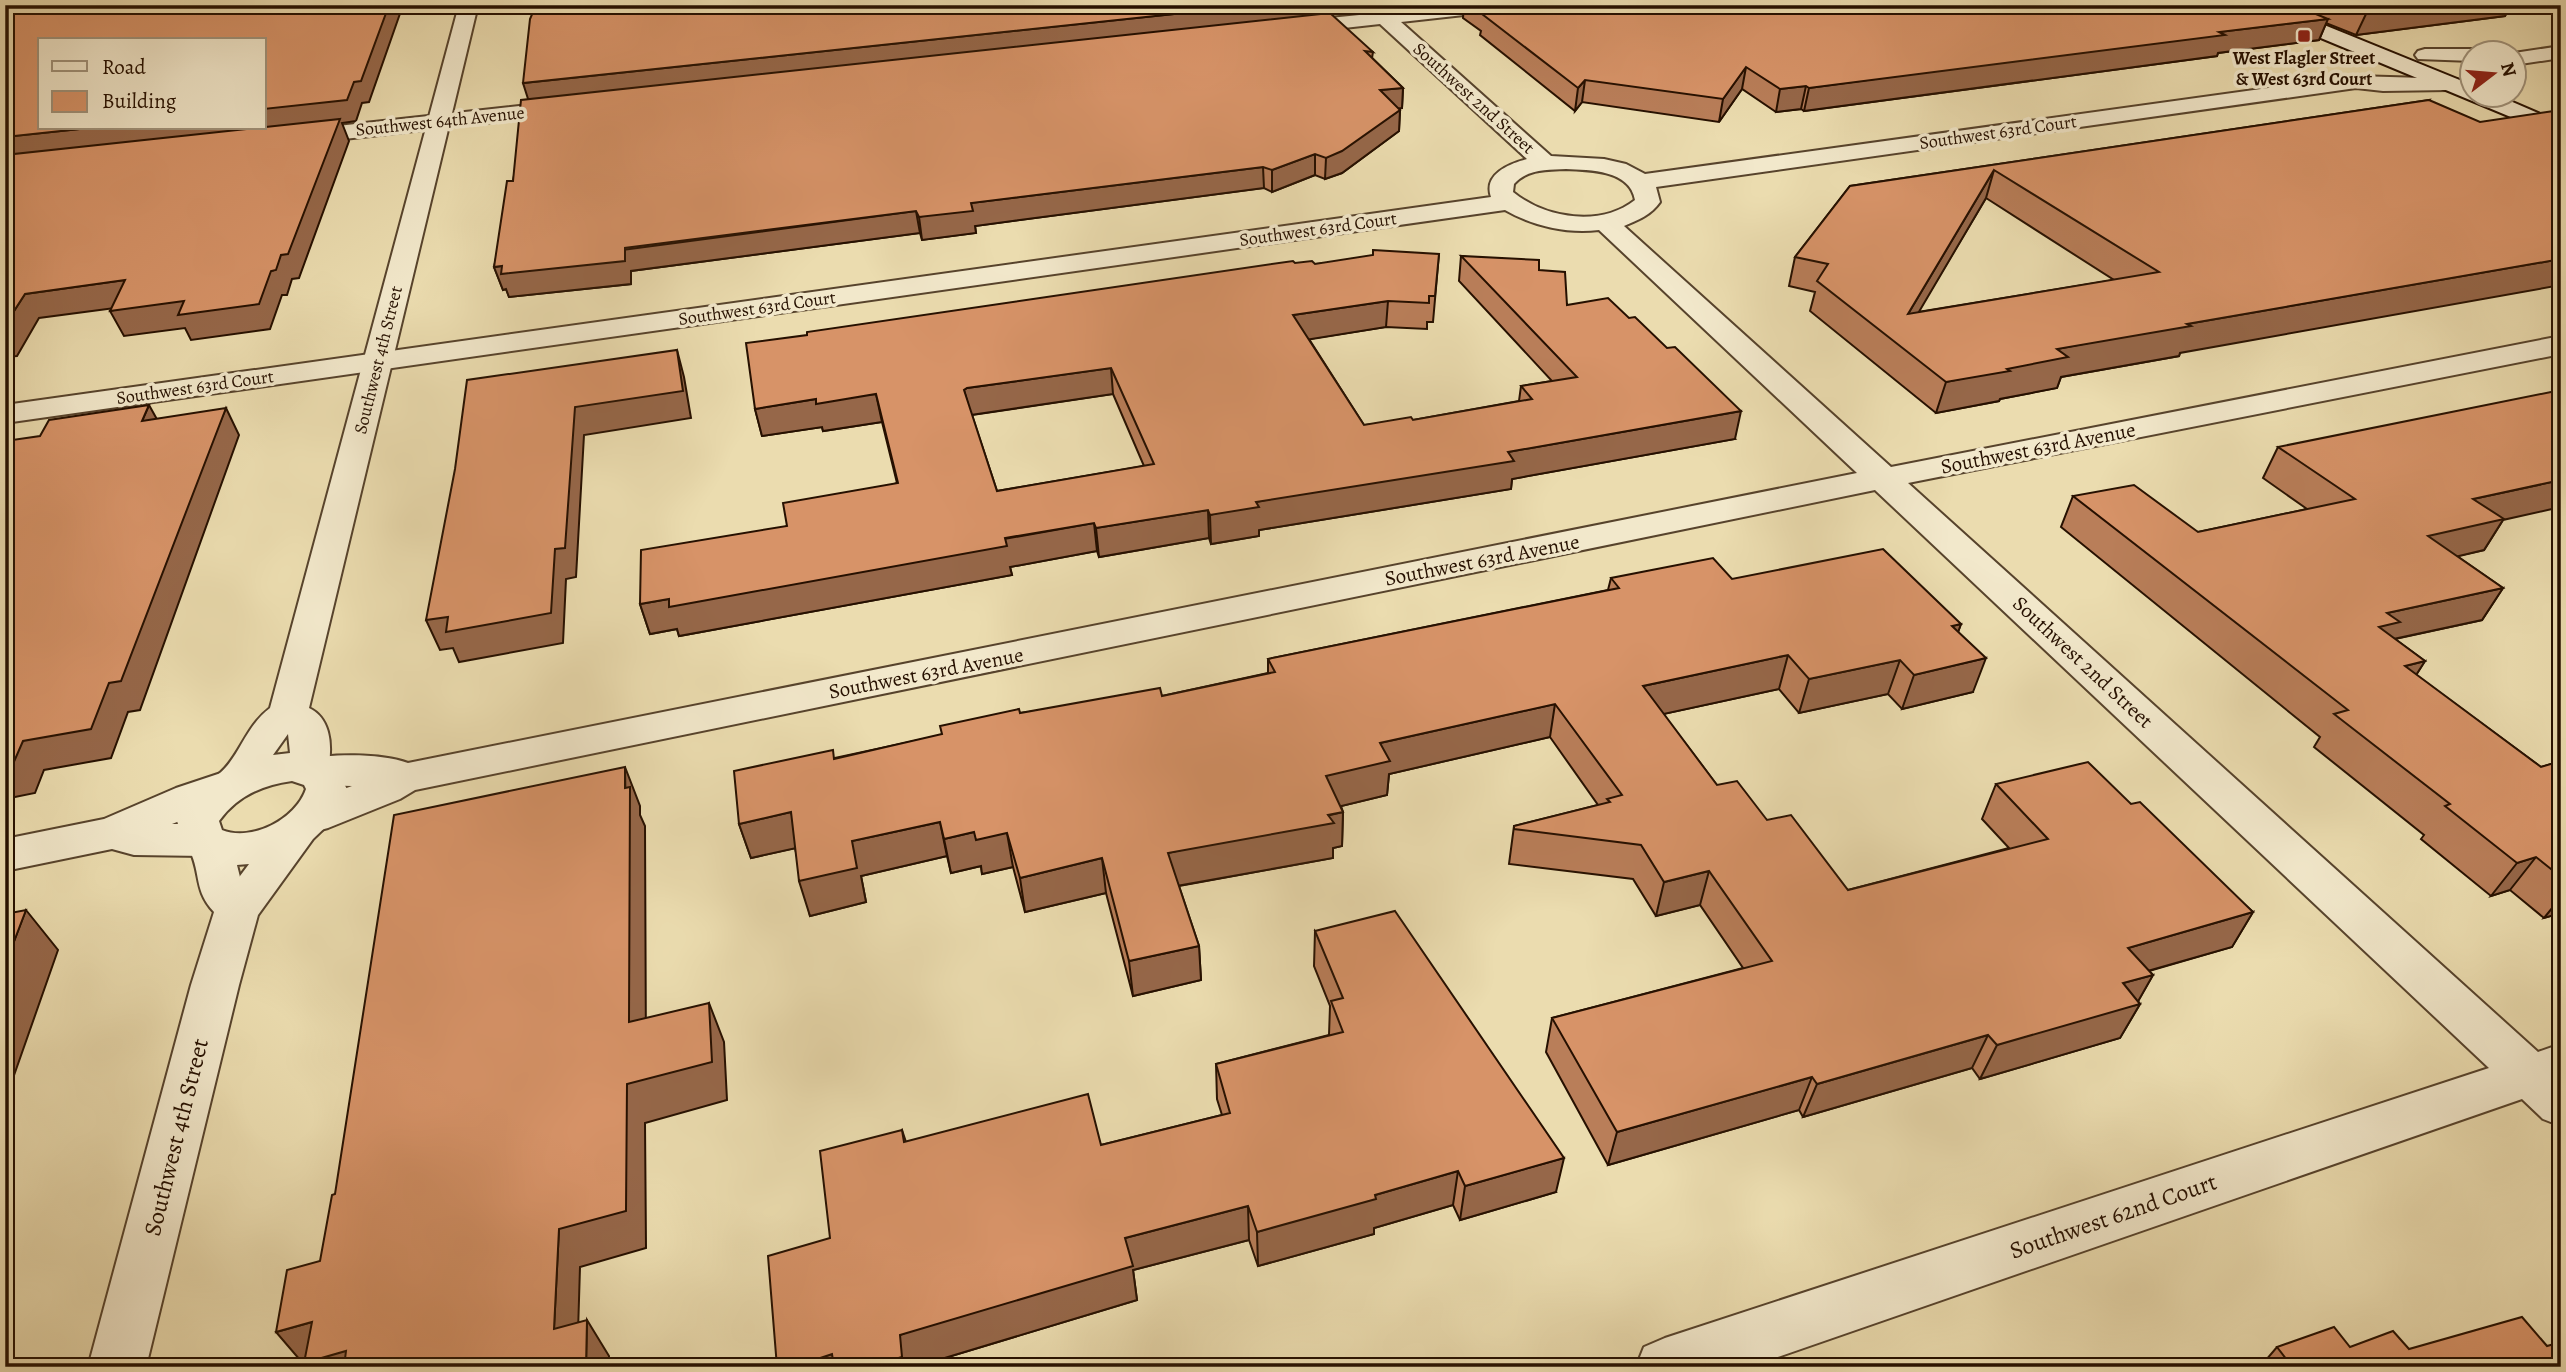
<svg xmlns="http://www.w3.org/2000/svg" width="2566" height="1372" font-family="Alegreya,serif">
<style>
.lines{fill:none;stroke-linecap:round;stroke-linejoin:round}
.minor-casing{stroke:#57432c;stroke-width:4}
.tertiary-casing{stroke:#57432c;stroke-width:4}
.secondary-casing{stroke:#261000;stroke-width:4}
.minor{fill:#f2e8cb;fill-rule:evenodd}
.tertiary{fill:#f2e8cb;fill-rule:evenodd}
.secondary{fill:#f2e8cb;fill-rule:evenodd}
.wall{fill:#b97e59;stroke:#261000;stroke-width:2;fill-rule:evenodd}
.shaded-wall{fill:#966749;stroke:#261000;stroke-width:2}
.building{fill:#d79368;stroke:#261000;stroke-width:2;fill-rule:evenodd}
.poi-dot{fill:#8f2418;stroke:#f2e8cb;stroke-width:2.5}
.labels{text-anchor:middle;dominant-baseline:central;stroke-width:7;stroke-linejoin:round;paint-order:stroke}
.far-poi-label{font-size:18px;font-weight:bold;fill:#261000;stroke:#f2e8cb}
.far-street-label{font-size:18px;fill:#261000;stroke:#f2e8cb}
.street-label{font-size:21px;fill:#261000;stroke:#f2e8cb}
.near-street-label{font-size:24px;fill:#261000;stroke:#f2e8cb}
</style>
<rect width="100%" height="100%" fill="#ebdcaf"/>
<filter id="stains"><feTurbulence type="fractalNoise" baseFrequency=".00286" numOctaves="4"/><feColorMatrix values="0 0 0 0 .2 0 0 0 0 .09 0 0 0 0 .02 0 0 0 .5 -.17"/></filter>
<radialGradient id="worn" r=".72"><stop offset=".6" stop-color="#630" stop-opacity="0"/><stop offset="1" stop-color="#630" stop-opacity=".3"/></radialGradient>
<g class="lines">
<defs>
<g id="minor">
<path d="M1363,5H1382L1389,11L1445,5H1509L1500,11L1401,22L1551,156L1604,159L1626,164L1645,174L2356,76L2457,79L2460,84L2457,89L2449,90L2383,91L2356,88L1656,187L1660,202C1651,215 1638,220 1624,226L1891,467L2561,336V354L1908,483L2538,1052L2561,1044V1126L2543,1119L2522,1099L1749,1367H1636L1644,1347L1665,1338L2489,1068L1875,490L415,790L400,799L328,828L313,832L298,828L292,817L298,806L352,786L316,785L302,781L296,771L302,761C328,753 381,753 408,763L1857,473L1599,230C1567,234 1533,226 1505,210L5,423V405L1491,197C1483,174 1509,164 1527,159L1380,24L1290,34L1280,28L1290,22L1369,14ZM1566,169C1590,170 1630,170 1635,200C1601,227 1546,219 1513,192L1514,184C1527,169 1547,170 1566,169Z"/>
<path d="M2561,46V58L2514,65V53Z"/>
<path d="M2425,49H2472L2480,52H2472V61L2418,59L2415,55L2418,51Z"/>
<path d="M573,100L581,102L584,107L581,112L292,145L284,143L281,138L284,133L292,131Z"/>
<path d="M230,770L245,775L251,785L245,795L172,824H204L219,829L225,840L219,851L204,856L134,855L112,849L5,871V839L104,819L176,788Z"/>
</g>
<path id="tertiary" d="M459,5H478L309,708C330,718 332,743 329,764L333,765L347,789L336,817L313,839L258,915L239,985L146,1367H88L191,985L214,912C194,891 201,874 190,851C185,841 180,832 177,821C191,795 199,791 220,773C240,756 245,727 270,708ZM288,734L290,753L273,755ZM292,781L304,785L306,789C296,819 252,842 222,830L219,821C237,796 262,785 292,781ZM249,864L240,876V877L237,865Z"/>
<path id="secondary" d="M2249,5H2275L2472,85V94H2494L2561,123V138L2251,9Z"/>
</defs>
<use href="#minor" class="minor-casing"/>
<use href="#tertiary" class="tertiary-casing"/>
<use href="#secondary" class="secondary-casing"/>
<use href="#minor" class="minor"/>
<use href="#tertiary" class="tertiary"/>
<use href="#secondary" class="secondary"/>
</g>
<g class="wall">
<path d="M536,5H1315L1314,15L1373,52L1372,58L1403,88L1402,108H1398L1400,110L1399,131L1342,173L1325,179L1315,175L1272,192L1264,188L975,226L976,233L922,240L920,233L631,271V284L509,297L506,289L503,290L494,267L513,181L528,100Z"/>
<path d="M1464,5H2548L2508,10L2505,16L2356,35L2326,23L2319,40L2218,53L2217,56L1804,111L1801,109L1776,112L1742,89L1719,122L1582,102L1575,111L1480,35L1481,31L1463,18Z"/>
<path d="M2429,100L2180,353L2179,356L2061,377L2057,388L2000,399L1999,401L1936,413L1810,311L1815,292L1789,286L1795,257L1850,186ZM1986,198L2114,280L1918,312Z"/>
<path d="M1439,254L1433,322H1427V329L1386,327L1309,339L1364,425L1413,420L1519,401L1521,386L1552,381L1459,281L1461,256L1539,270L1567,305L1735,439L1512,479L1511,489L1259,530V536L1211,544L1209,538L1099,557L1097,551L1010,567L1012,575L679,636L677,629L650,634L640,604L787,526L897,483L882,422L823,431L822,427L762,436L755,409L1295,263L1315,264ZM1113,394L1144,466L997,491L972,415Z"/>
<path d="M2278,447L2503,520L2484,550L2457,556L2503,588L2482,620L2395,639L2425,661L2416,675L2541,767L2561,761V913L2544,918L2510,890L2491,896L2421,839L2424,835L2314,747L2320,737L2061,527L2073,496L2198,532L2307,509L2263,478Z"/>
<path d="M1611,578L1732,579L1961,624L1958,632L1973,692L1902,709L1888,694L1799,713L1779,689L1663,714L1717,785L1767,820L1848,890L2009,848L1982,819L1996,784L2131,804L2253,912L2232,947L2149,971L2153,975L2138,1001L2140,1004L2120,1038L1980,1079L1972,1068L1803,1117L1799,1110L1608,1165L1546,1052L1552,1018L1743,968L1700,905L1656,916L1633,879L1509,864L1514,826L1598,805L1550,737L1389,774L1387,795L1341,806L1343,812L1342,846L1333,848V858L1179,886L1199,946L1201,980L1133,996L1106,893L1025,912L1013,867L982,874L981,866L951,873L947,856L861,876L866,902L810,916L795,848L751,858L739,824L835,758L942,735L1020,713L1162,696L1268,673V659L1608,590Z"/>
<path d="M1315,931L1556,1192L1460,1220L1453,1205L1374,1228V1234L1258,1266L1249,1240L1133,1270L1137,1300L915,1367H777L830,1238L902,1130L906,1142L1101,1145L1222,1115L1217,1099L1216,1064L1329,1035L1330,1006L1314,966Z"/>
<path d="M2547,1346L2561,1367H2260L2277,1347H2350L2409,1349Z"/>
</g>
<g class="shaded-wall">
<path d="M389,5H403L369,102L362,103L356,121L342,123L349,141L299,278L292,279L287,295H282L270,329L191,340L185,328L124,336L110,311L271,271L5,160V137L89,128H264V109L354,82Z"/>
<path d="M1259,5H1315L1314,17L529,102L523,83Z"/>
<path d="M2436,5H2548L2508,10L2505,16L2356,35L2366,14Z"/>
<path d="M2328,19L2319,40L2218,53L2217,56L1804,111L1809,88L2219,32Z"/>
<path d="M1746,67L1742,89L1719,122L1723,99Z"/>
<path d="M1585,80L1582,102L1575,111L1578,88Z"/>
<path d="M1806,86L1801,109L1776,112L1780,89Z"/>
<path d="M1403,88L1402,108L1379,111L1380,90Z"/>
<path d="M1400,110L1399,131L1342,173L1325,179L1326,158Z"/>
<path d="M1315,154V175L1272,192V170Z"/>
<path d="M1263,167L1264,188L975,226L976,233L922,240L919,217L971,203Z"/>
<path d="M1994,170L1986,198L1900,344L1908,314Z"/>
<path d="M916,211L920,233L631,271V284L509,297L506,289L503,290L494,267Z"/>
<path d="M2561,259V285L2180,353L2179,356L2061,377L2057,388L2000,399L1999,401L1936,413L1946,382L2007,369L2057,349L2187,324Z"/>
<path d="M125,280L138,305L39,318L17,356L5,357V325L25,294Z"/>
<path d="M1388,301L1386,327L1293,342V315Z"/>
<path d="M677,350L684,377L691,418L584,435L576,577L566,579L563,643L459,662L453,648L440,650L426,620L575,407Z"/>
<path d="M1111,368L1113,394L971,415L964,390L967,388Z"/>
<path d="M876,394L882,422L823,431L822,427L762,436L755,409L816,399Z"/>
<path d="M149,405L164,432L142,421Z"/>
<path d="M226,408L239,435L140,710L128,712L111,758L44,770L35,793L5,799V765L23,741L109,683Z"/>
<path d="M1741,411L1735,439L1512,479L1511,489L1259,530V536L1211,544L1210,515L1256,502L1508,452Z"/>
<path d="M2561,480V507L2503,520L2484,550L2409,568L2428,536L2473,499Z"/>
<path d="M1208,510L1209,538L1099,557L1096,528Z"/>
<path d="M1094,523L1097,551L1010,567L1012,575L679,636L677,629L650,634L640,604Z"/>
<path d="M2503,588L2482,620L2389,640L2359,660L2387,613Z"/>
<path d="M1961,624L1949,657L1952,626Z"/>
<path d="M1788,655L1779,689L1636,720L1643,686Z"/>
<path d="M1986,658L1973,692L1902,709L1914,675Z"/>
<path d="M1900,660L1888,694L1799,713L1809,679Z"/>
<path d="M2425,661L2404,694L2405,666Z"/>
<path d="M1555,704L1550,737L1389,774L1387,795L1325,810L1326,776L1380,743Z"/>
<path d="M625,767L640,806V815L645,826L646,1061L629,1022Z"/>
<path d="M791,812L801,847L751,858L739,824Z"/>
<path d="M1343,812L1342,846L1333,848V858L1171,887L1168,853Z"/>
<path d="M940,822L947,856L861,876L866,902L810,916L799,881L852,841Z"/>
<path d="M974,832L1007,833L1013,867L982,874L981,866L951,873L944,839Z"/>
<path d="M2536,857L2510,890L2491,896L2517,863Z"/>
<path d="M1102,858L1106,893L1025,912L1020,878Z"/>
<path d="M1709,871L1700,905L1656,916L1664,882Z"/>
<path d="M2561,897V913L2544,918Z"/>
<path d="M26,910L58,950L5,1101V965Z"/>
<path d="M2253,912L2232,947L2109,982L2128,948Z"/>
<path d="M1199,946L1201,980L1133,996L1129,961Z"/>
<path d="M2153,975L2136,1005L2140,1004L2120,1038L1980,1079L1997,1045L2123,983Z"/>
<path d="M709,1003L724,1042L727,1100L645,1123L646,1248L580,1267L577,1365L554,1329L559,1229L627,1084Z"/>
<path d="M1988,1035L1972,1068L1803,1117L1817,1084Z"/>
<path d="M1812,1077L1799,1110L1608,1165L1617,1132Z"/>
<path d="M1564,1158L1556,1192L1460,1220L1465,1186Z"/>
<path d="M1458,1171L1453,1205L1374,1228V1234L1258,1266L1257,1232L1375,1195Z"/>
<path d="M1248,1206L1249,1240L1133,1270L1137,1300L915,1367H867L900,1335L1125,1238Z"/>
<path d="M587,1320L609,1356V1367H586Z"/>
<path d="M312,1322L346,1351L359,1367H306L276,1332Z"/>
<path d="M832,1354L837,1367H793Z"/>
</g>
<g class="building">
<path d="M5,5H389L361,81L354,82L347,100L264,109V40H40V128H89L5,137Z"/>
<path d="M536,5H1259L523,83L530,19Z"/>
<path d="M1476,5H2294L2328,19L2219,32L2225,35L1809,88L1806,86L1780,89L1746,67L1723,99L1585,80L1578,88L1482,14H1488Z"/>
<path d="M2344,5H2436L2366,14Z"/>
<path d="M1330,13L1373,52L1365,51L1403,88L1380,90L1400,110L1342,151L1326,158L1315,154L1272,170L1263,167L971,203L973,211L919,217L916,211L625,248V261L501,274L502,266L494,267L507,181H513L521,100Z"/>
<path d="M2429,100L2480,122L2561,110V259L2187,324L2191,326L2057,349L2068,357L2007,369L2010,371L1946,382L1817,281L1828,264L1795,257L1850,186ZM1994,170L2159,272L1908,314Z"/>
<path d="M340,119L288,254L281,255L276,270L271,271L259,304L178,315L184,301L110,311L125,280L25,294L5,325V155Z"/>
<path d="M1373,250L1439,254L1435,296H1429V303L1388,301L1293,315L1364,425L1411,417L1413,420L1532,399L1521,386L1577,377L1461,256L1539,260V270L1565,272L1567,305L1608,298L1629,318L1635,317L1667,348L1675,347L1741,411L1508,452L1514,461L1256,502L1259,507L1210,515L1208,510L1096,528L1094,523L1005,538L1007,546L669,607V599L640,604L641,550L787,526L783,503L898,483L876,394L816,404V399L755,409L746,343L807,335V332L1293,261L1295,263L1312,261L1315,264L1373,255ZM1111,368L1154,464L997,491L964,390L967,388Z"/>
<path d="M677,350L683,391L575,407L565,548L555,549L551,613L446,632L448,617L426,620L455,469L467,380Z"/>
<path d="M2561,390V480L2473,499L2504,519L2428,536L2503,588L2387,613L2400,622L2379,627L2425,661L2405,666L2541,767L2561,761V877L2536,857L2517,863L2445,806L2450,804L2334,714L2348,710L2073,496L2134,485L2198,532L2355,499L2278,447Z"/>
<path d="M149,405L142,421L226,408L121,681L109,683L91,729L23,741L13,764L5,765V441L40,436L49,420Z"/>
<path d="M1883,549L1961,624L1952,626L1986,658L1914,675L1900,660L1809,679L1788,655L1643,686L1717,785L1737,781L1767,820L1791,815L1848,890L2048,839L1996,784L2088,762L2131,804L2140,802L2253,912L2128,948L2153,975L2123,983L2140,1004L1997,1045L1988,1035L1817,1084L1812,1077L1617,1132L1552,1018L1772,961L1709,871L1664,882L1641,845L1514,829V826L1610,802L1607,799L1622,795L1555,704L1380,743L1390,761L1326,776L1343,812L1328,815L1334,823L1168,853L1199,946L1129,961L1102,858L1020,878L1007,833L976,840L974,832L944,839L940,822L852,841L857,868L799,881L791,812L739,824L734,771L833,750L834,759L942,734L940,726L1019,709L1020,713L1160,688L1162,696L1275,672L1268,659L1619,588L1611,578L1713,558L1732,579Z"/>
<path d="M625,767V788L630,787L629,1022L709,1003L712,1062L627,1084L626,1211L559,1229L554,1329L587,1320L586,1367H344L346,1351L304,1363L312,1322L276,1332L287,1270L320,1261L332,1195L335,1194L394,815Z"/>
<path d="M26,910L5,965V914Z"/>
<path d="M1395,911L1564,1158L1465,1186L1458,1171L1375,1195L1376,1199L1257,1232L1248,1206L1125,1238L1133,1266L900,1335L902,1357L867,1367H834L832,1354L793,1367H777L768,1256L830,1238L820,1151L902,1130L904,1142L1088,1094L1101,1145L1230,1113L1216,1064L1343,1032L1331,1001L1343,998L1315,931Z"/>
<path d="M2522,1317L2547,1346L2561,1342V1367H2282L2290,1364L2277,1347L2334,1327L2350,1347L2393,1331L2409,1349Z"/>
</g>
<rect class="poi-dot" x="2297" y="29" width="14" height="14" rx="3.5"/>
<g class="labels">
<g class="far-poi-label">
<text x="2304" y="58">West Flagler Street<tspan x="2304" dy="21">&amp; West 63rd Court</tspan></text>
</g>
<g class="far-street-label">
<text transform="translate(1474 98) rotate(42)">Southwest 2nd Street</text>
<text transform="translate(440 121) rotate(-6)">Southwest 64th Avenue</text>
<text transform="translate(1998 132) rotate(-8)">Southwest 63rd Court</text>
<text transform="translate(1318 229) rotate(-8)">Southwest 63rd Court</text>
<text transform="translate(757 308) rotate(-8)">Southwest 63rd Court</text>
<text transform="translate(378 360) rotate(-76)">Southwest 4th Street</text>
<text transform="translate(195 387) rotate(-8)">Southwest 63rd Court</text>
</g>
<g class="street-label">
<text transform="translate(2038 448) rotate(-11)">Southwest 63rd Avenue</text>
<text transform="translate(1482 560) rotate(-11)">Southwest 63rd Avenue</text>
<text transform="translate(2083 662) rotate(43)">Southwest 2nd Street</text>
<text transform="translate(926 673) rotate(-11)">Southwest 63rd Avenue</text>
</g>
<g class="near-street-label">
<text transform="translate(176 1137) rotate(-76)">Southwest 4th Street</text>
<text transform="translate(2113 1216) rotate(-19)">Southwest 62nd Court</text>
</g>
</g>
<rect width="2566" height="1372" fill="none" stroke="#ebdcaf" stroke-width="28"/>
<rect x="7" y="7" width="2552" height="1358" fill="none" stroke="#261000" stroke-width="3.5"/>
<rect x="14" y="14" width="2538" height="1344" fill="none" stroke="#261000" stroke-width="2"/>
<rect x="38" y="38" width="228" height="91" fill="#f2e8cb" stroke="#a0927a" stroke-width="2"/>
<rect x="52" y="61" width="35" height="10" fill="#f2e8cb" stroke="#a0927a" stroke-width="2"/>
<text x="102" y="74" font-size="21" fill="#261000">Road</text>
<rect x="52" y="91" width="35" height="21" fill="#d79368" stroke="#a0927a" stroke-width="2"/>
<text x="102" y="108" font-size="21" fill="#261000">Building</text>
<g transform="translate(2493 74) rotate(74)"><circle r="33" fill="#f2e8cb" stroke="#a0927a" stroke-width="2"/>
<path d="M0-5L12 26L0 18L-12 26Z" fill="#8f2418"/>
<text y="-10" font-size="19" font-weight="bold" text-anchor="middle" fill="#261000">N</text>
</g>
<rect width="100%" height="100%" filter="url(#stains)"/>
<rect width="100%" height="100%" fill="url(#worn)"/>
</svg>
